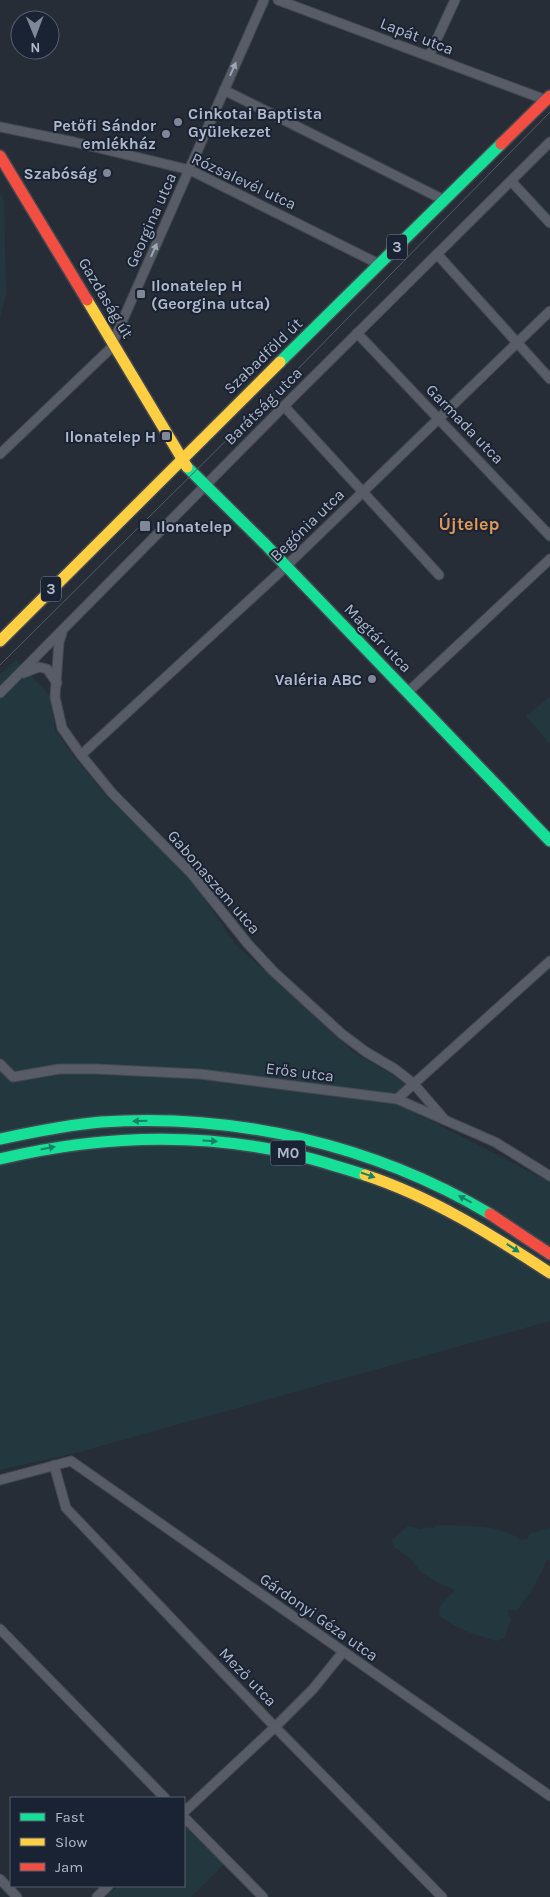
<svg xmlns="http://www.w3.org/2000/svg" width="550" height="1897" font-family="Karla,sans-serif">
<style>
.green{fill:#23383e}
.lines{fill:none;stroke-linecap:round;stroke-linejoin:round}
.street-casing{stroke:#444850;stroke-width:11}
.fast-casing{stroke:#444850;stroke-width:14}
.slow-casing{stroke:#444850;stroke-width:14}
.jam-casing{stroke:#444850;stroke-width:14}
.street{stroke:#575c66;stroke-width:9}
.fast{stroke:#16e098;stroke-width:11}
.slow{stroke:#ffcf43;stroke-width:11}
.jam{stroke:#f24e42;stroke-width:11}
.tram{stroke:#565a62;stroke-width:1}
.oneway{fill:#9ea6b6}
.oneway2{fill:#188266}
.poi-dot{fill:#808797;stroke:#1a2333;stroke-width:2}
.labels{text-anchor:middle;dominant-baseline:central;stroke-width:4;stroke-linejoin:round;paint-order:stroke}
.shield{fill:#1a2333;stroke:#838b9d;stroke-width:1}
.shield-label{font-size:15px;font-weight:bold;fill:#b0b8ca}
.street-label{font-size:16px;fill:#b0b8ca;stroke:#1a2333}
.poi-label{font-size:16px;font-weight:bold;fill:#b0b8ca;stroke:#1a2333;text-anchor:end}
.neighbourhood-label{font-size:18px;font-weight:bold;fill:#df9855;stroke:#1a2333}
</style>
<rect width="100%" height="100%" fill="#272d37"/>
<g class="green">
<path d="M0,193L4,201L6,293L0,318Z"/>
<path d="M16,660L51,697L55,730L76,759L108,798L169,856L202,895L235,944L356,1054L414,1086L400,1105L550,1182V1321L79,1452L0,1470V675Z"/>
<path d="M550,697V744L526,716Z"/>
<path d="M437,1525C461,1526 502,1524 520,1540L528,1539L529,1534L550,1528V1561L547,1559C543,1570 538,1580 532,1589C528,1597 522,1601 518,1610H508V1615L511,1619L504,1638L497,1641C475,1634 459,1631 439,1615L440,1606L455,1590L438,1583L420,1571L411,1559L394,1547L392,1540L408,1526L421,1529L430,1527L433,1529Z"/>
<path d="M184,1823L224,1864L191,1897H106L117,1886H184Z"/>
</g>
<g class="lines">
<defs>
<g id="street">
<path d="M278,0L546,100"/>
<path d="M429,56L455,0"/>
<path d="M224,90L444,200"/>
<path d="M0,127L74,142L190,170L379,264"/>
<path d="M511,181L550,223"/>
<path d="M437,254L550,379"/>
<path d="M357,333L550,536"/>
<path d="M284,406L439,575"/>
<path d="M0,454L110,349L264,0"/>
<path d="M62,633L59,642L55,697L62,728L81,755L112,793L191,873L248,944L273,971L342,1034L366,1052L395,1069L413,1083L445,1120"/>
<path d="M23,673L39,667L47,669L57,683"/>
<path d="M408,692L550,559"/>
<path d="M0,693L284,406L550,142"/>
<path d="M81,755L279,573L550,311"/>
<path d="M0,1064L13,1077L59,1069H96L200,1074L397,1099L550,961"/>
<path d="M397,1099L495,1142L550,1176"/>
<path d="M54,1465L66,1508L275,1727L442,1897"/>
<path d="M0,1480L71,1461L550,1796"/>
<path d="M0,1629L165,1798"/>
<path d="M184,1812L275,1727L313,1689L343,1652"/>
<path d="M184,1817L263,1897"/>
<path d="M0,1879L17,1897"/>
<path d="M97,1897L108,1886"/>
</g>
<g id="fast">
<path d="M280,362L501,144"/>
<path d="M187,467L265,544L550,841"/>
<path d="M0,1139C33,1132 67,1125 101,1122C237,1113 374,1145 490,1214"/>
<path d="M0,1159C84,1139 172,1133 258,1147C295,1153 330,1164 365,1175"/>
</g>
<g id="slow">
<path d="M87,300L187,467"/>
<path d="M0,641L280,362"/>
<path d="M365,1175C432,1197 492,1235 550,1273"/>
</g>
<g id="jam">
<path d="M501,144L550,96"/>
<path d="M0,156L87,300"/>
<path d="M490,1214L550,1254"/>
</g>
</defs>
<use href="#street" class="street-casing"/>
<use href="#fast" class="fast-casing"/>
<use href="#slow" class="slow-casing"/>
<use href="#jam" class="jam-casing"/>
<use href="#street" class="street"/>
<use href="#fast" class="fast"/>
<use href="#slow" class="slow"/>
<use href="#jam" class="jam"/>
<path class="tram" d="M0,665L287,380L550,112"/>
</g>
<defs><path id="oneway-solid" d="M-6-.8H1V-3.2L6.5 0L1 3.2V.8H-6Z" transform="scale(1.25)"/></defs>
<g class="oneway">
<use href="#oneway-solid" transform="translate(233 69) rotate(-66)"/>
<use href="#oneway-solid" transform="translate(154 250) rotate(-66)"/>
</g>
<g class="oneway2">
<use href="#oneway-solid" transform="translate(140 1121) rotate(179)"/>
<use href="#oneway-solid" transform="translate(210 1141) rotate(4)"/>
<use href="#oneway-solid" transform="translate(48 1148) rotate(-11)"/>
<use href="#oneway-solid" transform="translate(368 1175) rotate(19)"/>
<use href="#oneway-solid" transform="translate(465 1199) rotate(-152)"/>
<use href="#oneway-solid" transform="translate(513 1248) rotate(33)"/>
</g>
<g class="poi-dot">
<circle cx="178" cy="122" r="5"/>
<circle cx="166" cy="134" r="5"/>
<circle cx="107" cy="173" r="5"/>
<rect x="136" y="289" width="10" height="10" rx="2.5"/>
<rect x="161" y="431" width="10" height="10" rx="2.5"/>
<rect x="139" y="520" width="12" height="12" rx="2.5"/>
<circle cx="372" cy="679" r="5"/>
</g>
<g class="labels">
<g class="shield">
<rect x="387" y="234.5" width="20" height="25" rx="4"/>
<rect x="41" y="576.5" width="20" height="25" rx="4"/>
<rect x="270.5" y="1140.5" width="35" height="25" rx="4"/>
</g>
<g class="shield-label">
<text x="397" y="247">3</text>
<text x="51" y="589">3</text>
<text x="288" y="1153">M0</text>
</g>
<g class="street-label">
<text transform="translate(417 36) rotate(21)">Lapát utca</text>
<text transform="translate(244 181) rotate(25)">Rózsalevél utca</text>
<text transform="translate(151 220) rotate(-66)">Georgina utca</text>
<text transform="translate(106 298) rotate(59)">Gazdaság út</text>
<text transform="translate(263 356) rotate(-44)">Szabadföld út</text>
<text transform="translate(263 406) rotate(-45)">Barátság utca</text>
<text transform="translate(465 424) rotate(46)">Garmada utca</text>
<text transform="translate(307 525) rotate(-44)">Begónia utca</text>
<text transform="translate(378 638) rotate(46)">Magtár utca</text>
<text transform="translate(214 882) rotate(49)">Gabonaszem utca</text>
<text transform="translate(300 1072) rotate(7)">Erős utca</text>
<text transform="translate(319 1617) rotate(35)">Gárdonyi Géza utca</text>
<text transform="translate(248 1677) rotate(46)">Mező utca</text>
</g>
<g class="poi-label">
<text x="188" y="113" text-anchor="start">Cinkotai Baptista<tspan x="188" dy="18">Gyülekezet</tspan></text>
<text x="156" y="125">Petőfi Sándor<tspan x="156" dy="18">emlékház</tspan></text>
<text x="97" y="173">Szabóság</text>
<text x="151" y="285" text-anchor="start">Ilonatelep H<tspan x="151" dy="18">(Georgina utca)</tspan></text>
<text x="156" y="436">Ilonatelep H</text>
<text x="156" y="526" text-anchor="start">Ilonatelep</text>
<text x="362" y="679">Valéria ABC</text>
</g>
<g class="neighbourhood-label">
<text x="469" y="524">Újtelep</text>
</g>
</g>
<rect x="10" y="1797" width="175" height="90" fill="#1a2333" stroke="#565f6f"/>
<rect x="20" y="1813" width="25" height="8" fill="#16e098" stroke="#565f6f"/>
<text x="55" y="1822" font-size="15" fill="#b0b8ca">Fast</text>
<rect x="20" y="1838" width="25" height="8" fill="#ffcf43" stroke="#565f6f"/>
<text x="55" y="1847" font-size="15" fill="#b0b8ca">Slow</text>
<rect x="20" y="1863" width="25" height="8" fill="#f24e42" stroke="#565f6f"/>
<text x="55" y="1872" font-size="15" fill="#b0b8ca">Jam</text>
<g transform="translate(35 35) rotate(179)"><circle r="24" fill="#1a2333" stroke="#565f6f"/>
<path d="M0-4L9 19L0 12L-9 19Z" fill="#808797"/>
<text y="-8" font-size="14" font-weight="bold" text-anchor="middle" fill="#b0b8ca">N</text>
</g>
</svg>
